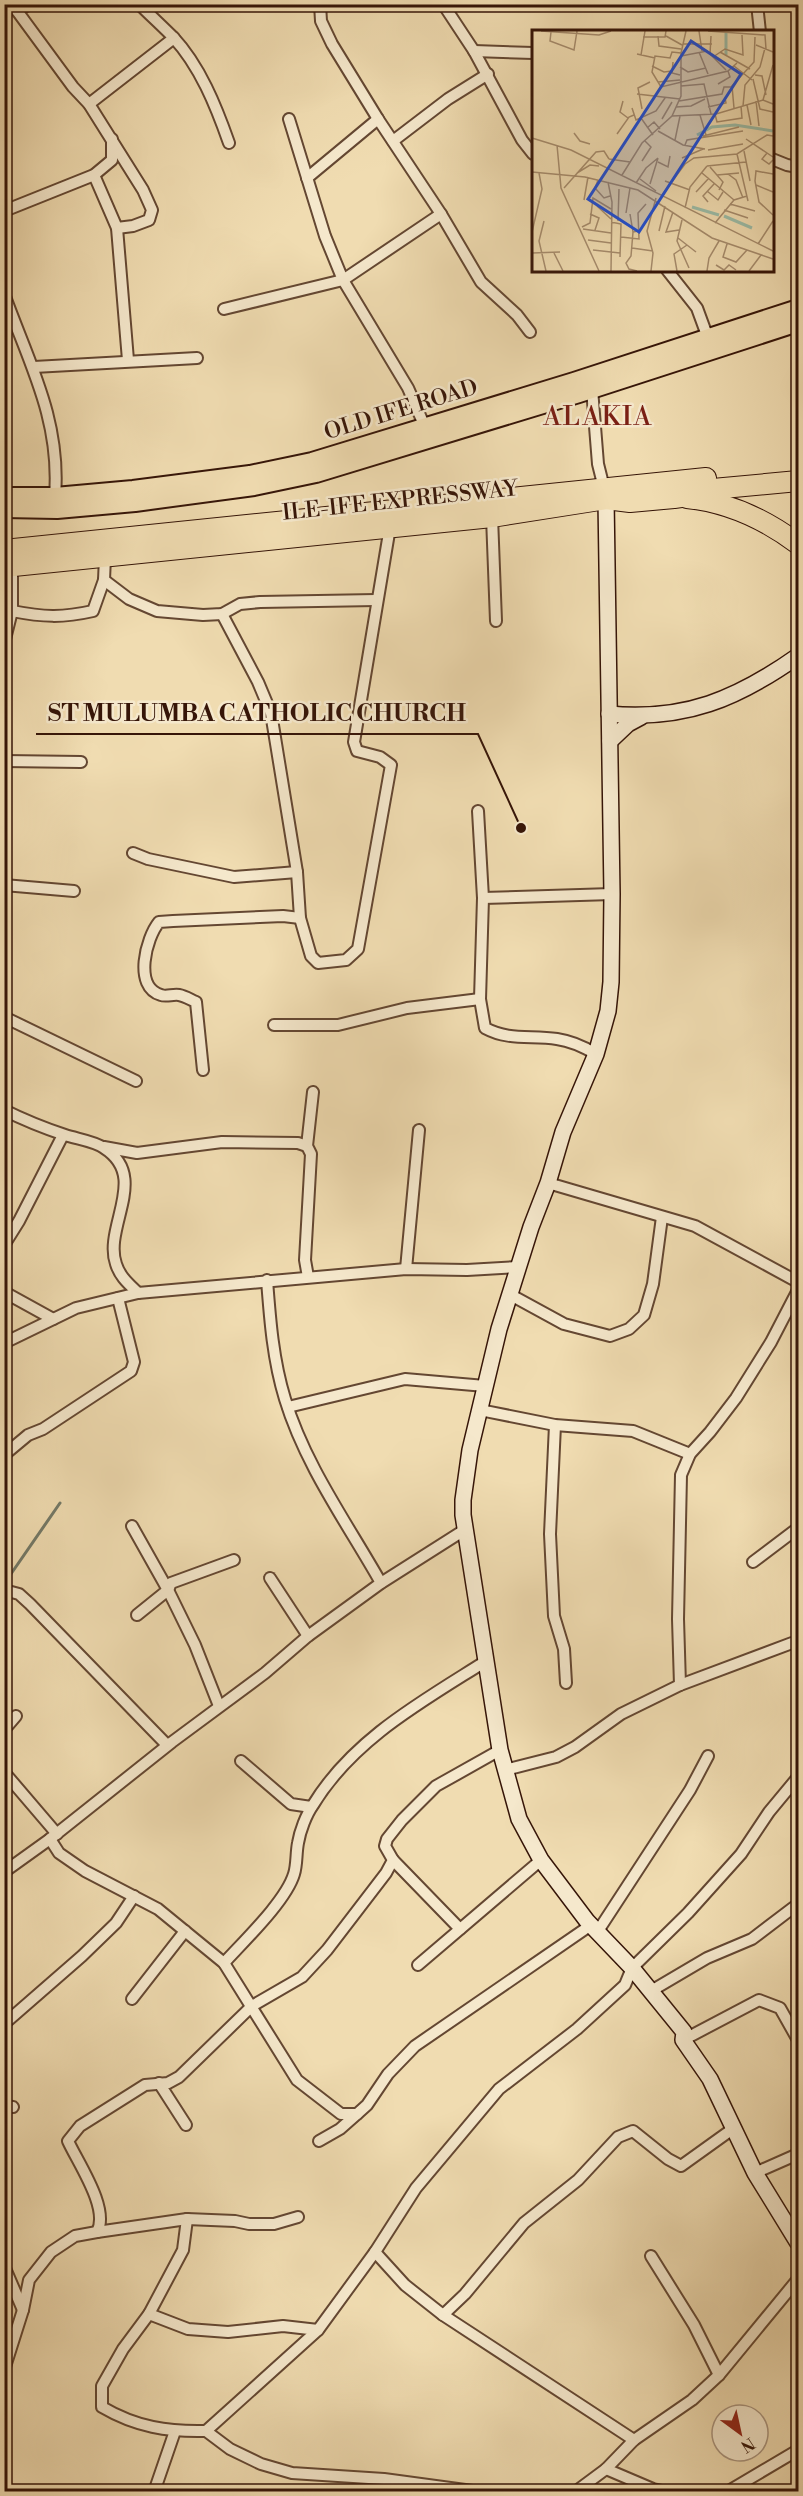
<svg xmlns="http://www.w3.org/2000/svg" width="803" height="2496" font-family="'Libre Bodoni',serif">
<style>
.lines{fill:none;stroke-linecap:round;stroke-linejoin:round}
.stream{stroke:#737967;stroke-width:3}
.street-casing{stroke:#644732;stroke-width:14}
.secondary-casing{stroke:#361508;stroke-width:18}
.primary-casing{stroke:#361508;stroke-width:20}
.highway-casing{stroke:#361508;stroke-width:22}
.street{stroke:#f5e8cc;stroke-width:10}
.secondary{stroke:#f5e8cc;stroke-width:15}
.primary{stroke:#f0dcb1;stroke-width:16}
.highway{stroke:#f0dcb1;stroke-width:20}
.labels{text-anchor:middle;dominant-baseline:central;stroke-width:5;stroke-linejoin:round;paint-order:stroke}
.street-label{font-size:22px;fill:#361508;stroke:#f5e8cc}
.quarter-label{font-size:26px;letter-spacing:1.5px;fill:#7a1f14;stroke:#f5e8cc}
.inset-river{fill:none;stroke:#9bbca7;stroke-width:3}
.inset-road{fill:none;stroke:#a68c6d;stroke-width:1.5}
.view{fill:#1d4ed8;fill-opacity:0.15;stroke:#1d4ed8;stroke-width:3}
.inset-edge{fill:none;stroke:#361508;stroke-width:3}
.leader{fill:none;stroke:#361508;stroke-width:2}
.callout-dot{fill:#361508;stroke:#f5e8cc;stroke-width:2}
.callout-label{font-size:24px;text-anchor:middle;font-weight:bold;fill:#361508;stroke:#f5e8cc;stroke-width:5;stroke-linejoin:round;paint-order:stroke}
</style>
<rect width="100%" height="100%" fill="#f0dcb1"/>
<filter id="stains"><feTurbulence type="fractalNoise" baseFrequency=".00333" numOctaves="4"/><feColorMatrix values="0 0 0 0 .2 0 0 0 0 .09 0 0 0 0 .02 0 0 0 .5 -.17"/></filter>
<radialGradient id="worn" r=".72"><stop offset=".6" stop-color="#630" stop-opacity="0"/><stop offset="1" stop-color="#630" stop-opacity=".3"/></radialGradient>
<g class="lines">
<path class="stream" d="M4,1584L60,1503"/>
<defs>
<g id="street">
<path d="M12,4L73,87L89,104L143,190L152,210L149,220L133,226L117,228"/>
<path d="M139,4C150,15 162,26 173,37C200,66 216,106 229,143"/>
<path d="M320,4L321,21L332,44L378,119L441,214L481,282L517,315L530,332"/>
<path d="M443,4L474,51L522,140L533,154"/>
<path d="M757,4L760,32"/>
<path d="M16,10L31,4"/>
<path d="M474,51L533,53"/>
<path d="M89,104L174,38"/>
<path d="M289,119L325,236L343,280L408,388L425,427"/>
<path d="M393,141L448,99L488,74"/>
<path d="M772,159L787,165L798,167"/>
<path d="M94,175L117,228L128,360"/>
<path d="M307,178L378,119"/>
<path d="M4,211L94,175L112,160V139"/>
<path d="M667,270L697,308L708,338"/>
<path d="M4,294C29,363 61,420 55,496"/>
<path d="M224,309L343,280L441,214"/>
<path d="M34,367L197,358"/>
<path d="M592,389L598,464L604,488"/>
<path d="M492,517L496,621"/>
<path d="M104,580L129,599L157,611L203,615L222,614L240,604L260,602L376,600"/>
<path d="M12,611C43,617 62,618 93,611L104,580L105,557"/>
<path d="M222,614L258,682L271,713L297,872L300,918L311,956L318,963L346,960L358,949L391,765L380,757L357,751L354,742L390,527"/>
<path d="M4,643L12,611V566"/>
<path d="M4,761L81,762"/>
<path d="M478,811L483,898L480,999L485,1028C509,1041 531,1035 557,1039C572,1041 584,1047 596,1054"/>
<path d="M133,853L148,859L234,877L297,872"/>
<path d="M4,885L74,891"/>
<path d="M483,898L612,894"/>
<path d="M4,1017L136,1081"/>
<path d="M274,1025H338L407,1008L480,999"/>
<path d="M203,1070L196,1002C191,1000 185,996 179,995C173,994 166,997 161,995C133,987 146,938 159,922L173,921L283,916L300,918"/>
<path d="M4,1110C24,1120 44,1128 65,1135C77,1139 94,1141 104,1148C150,1177 103,1227 116,1264C120,1277 129,1284 138,1293"/>
<path d="M104,1147L137,1153L222,1142L298,1143L307,1146"/>
<path d="M548,1183L695,1226L798,1282"/>
<path d="M4,1245L19,1221L63,1135"/>
<path d="M406,1269L419,1130"/>
<path d="M308,1277L305,1260L311,1154L307,1146L313,1092"/>
<path d="M267,1280C270,1320 273,1360 285,1399C305,1465 347,1523 381,1583"/>
<path d="M4,1292L53,1319"/>
<path d="M509,1294L564,1324L610,1336L629,1329L644,1315L653,1284L662,1217"/>
<path d="M4,1343L76,1308L138,1293L406,1269L467,1270L518,1267"/>
<path d="M288,1407L405,1379L485,1386"/>
<path d="M480,1410L555,1425L633,1431L690,1454"/>
<path d="M555,1425L550,1534L554,1616L564,1649L566,1683"/>
<path d="M4,1455L28,1435L43,1429L131,1371L134,1362L118,1298"/>
<path d="M132,1526L168,1590L195,1645L219,1706"/>
<path d="M753,1562L798,1528"/>
<path d="M270,1578L308,1636"/>
<path d="M4,1590L19,1594L30,1604L167,1745"/>
<path d="M137,1615L168,1590L171,1583L234,1560"/>
<path d="M680,1685L678,1619L681,1475L690,1454L710,1432L736,1398L771,1342L798,1290"/>
<path d="M4,1730L16,1716"/>
<path d="M241,1761L291,1804L311,1807"/>
<path d="M505,1770L556,1757L575,1747L621,1714L680,1685L792,1643H798"/>
<path d="M4,1772L57,1834"/>
<path d="M50,1839L59,1853L85,1871L158,1909L224,1963L297,2080L341,2114H357L367,2105L388,2074L415,2046L591,1925"/>
<path d="M393,1860L460,1929"/>
<path d="M4,1872L50,1839L172,1742L265,1673L308,1636L381,1583L466,1529"/>
<path d="M598,1931L690,1790L708,1756"/>
<path d="M224,1963C243,1942 286,1901 294,1874C297,1865 296,1853 298,1843C300,1831 306,1815 313,1805C353,1739 423,1701 486,1661"/>
<path d="M418,1965L541,1860"/>
<path d="M651,1991L707,1958L752,1939L798,1904"/>
<path d="M132,1999L185,1931"/>
<path d="M4,2024L82,1956L116,1923L134,1896"/>
<path d="M683,2040L759,2000L780,2008L798,2040"/>
<path d="M159,2083L186,2125"/>
<path d="M4,2106L13,2107"/>
<path d="M319,2141L340,2129L357,2114"/>
<path d="M755,2173L798,2154"/>
<path d="M187,2219L183,2250L149,2314L123,2349L102,2386V2407C136,2427 168,2432 206,2431L318,2330L375,2252L416,2188L499,2089L577,2029L625,1985L632,1968L688,1913L741,1854L769,1812L798,1777"/>
<path d="M97,2232L187,2219L235,2221L249,2224H274L298,2217"/>
<path d="M375,2252L405,2285L443,2315L634,2440"/>
<path d="M651,2256L694,2325L719,2375"/>
<path d="M4,2266L23,2310"/>
<path d="M149,2314L188,2329L228,2332L283,2326L318,2330"/>
<path d="M443,2315L465,2294L524,2223L578,2180L618,2137L633,2131L668,2159L681,2166L734,2128"/>
<path d="M4,2370L23,2310L29,2280L51,2252L75,2236L97,2232C110,2209 78,2163 68,2141L80,2126L145,2085L168,2083L179,2077L252,2006L302,1977L327,1950L386,1873L393,1860L385,1846L387,1839L402,1820L436,1786L500,1750"/>
<path d="M206,2431L230,2449L261,2464L292,2473L384,2479L480,2492"/>
<path d="M606,2469L653,2489L667,2492"/>
<path d="M154,2492L175,2431"/>
<path d="M575,2492L606,2469L634,2440L692,2400L719,2375L798,2279"/>
<path d="M727,2492L798,2450"/>
</g>
<g id="secondary">
<path d="M606,499L612,894L611,982L608,1011L596,1054L563,1132L548,1183L531,1227L499,1329L470,1450L463,1500V1515L500,1750L519,1819L541,1860L587,1921L632,1968L684,2032L683,2040L710,2079L755,2173L798,2243"/>
<path d="M609,714C685,721 737,699 798,656"/>
<path d="M610,741L628,724L641,717"/>
</g>
<g id="primary">
<path d="M4,496H55L133,489L250,474L312,461L574,381L798,308"/>
<path d="M4,509L57,510L135,503L254,487L316,474L579,394L798,323"/>
</g>
<g id="highway">
<path d="M687,498C727,502 766,520 798,544"/>
<path d="M4,550L706,478"/>
<path d="M4,567L492,517L606,499L630,502L674,498L681,497L691,491L798,481"/>
</g>
</defs>
<use href="#street" class="street-casing"/>
<use href="#secondary" class="secondary-casing"/>
<use href="#primary" class="primary-casing"/>
<use href="#highway" class="highway-casing"/>
<use href="#street" class="street"/>
<use href="#secondary" class="secondary"/>
<use href="#primary" class="primary"/>
<use href="#highway" class="highway"/>
</g>
<g class="labels">
<g class="street-label">
<text transform="translate(401 410) rotate(-17)">OLD IFE ROAD</text>
<text transform="translate(400 501) rotate(-6)">ILE-IFE EXPRESSWAY</text>
</g>
<g class="quarter-label">
<text x="598" y="417">ALAKIA</text>
</g>
</g>
<g transform="translate(532 30)">
<rect width="242" height="242" fill="#f0dcb1"/>
<path class="inset-river" d="M194,25V3M165,105L180,97L203,95L241,101M160,177L187,185M192,186L220,198"/>
<path class="inset-road" d="M9,1L67,5L79,1M167,1L170,21M176,1L233,5L234,19M19,2L18,11L42,20L45,1M126,6L127,16L149,19M134,6L150,15M111,7H133L134,1M151,14H180M224,15L241,22M167,22L176,44M188,22L218,39M149,23L140,22L138,28L123,26L120,42L129,57L196,41L205,33M105,24L123,28M178,24L179,6M109,25L113,1M149,26L175,21L194,40M181,27L193,19L211,25L210,5M141,32L140,43L148,45M120,36L132,42L140,41M202,36L220,50M148,37L156,42L174,38M223,45L230,46L234,65M221,49L228,79L241,82M126,52L148,50M186,54L198,47L196,41M149,56L172,54L179,84M200,56L202,78M105,64L148,69M231,70L241,35M91,71L88,82L96,88M147,71L190,64L192,57H199L222,32L223,7M224,71L227,96M215,75L219,95M211,76L213,55L228,37L233,18M144,77L159,76L173,69M176,77L194,73L193,68M100,78L104,90L124,81L133,68M110,79L106,58L118,52M183,84L185,92L210,88L209,76M168,85L174,105M140,86L184,84L231,70L241,74M109,88L121,105M130,89L140,72M115,98L122,92L128,99M126,101L151,115L173,119M42,103L48,111L58,114M85,104L97,87L102,85M171,106L207,97M0,108L39,120L241,221M214,109L241,127M143,110L148,86M25,115L29,158L67,241M153,115L155,110L211,101M176,120L211,114M212,121L218,151M235,123L230,129L237,134L241,130M205,124L216,171M150,128L171,119M77,129L98,132M110,131L119,117L113,111M126,132L136,137L138,126M175,136L214,132M178,137L191,152L187,160M0,142L53,147L106,160L180,208L241,229M45,143L58,135L67,136M170,143L202,170M196,144L204,150L211,168M241,144L224,141L223,151L227,172L241,185M90,145L110,113L140,86L149,66V23L154,1M185,145L207,143M108,149L124,161M66,150L63,158L72,168L78,166M133,151L158,160M76,152L80,172L79,241M104,153L114,138L126,128M118,154L126,128M224,155L241,162M32,158L64,122L72,121L77,129M175,161L186,170L191,162M164,162L177,148M130,165L153,134L162,128L205,124L235,105L241,106M52,170L56,147M176,172L171,166L182,154M198,174L223,181M65,176L79,189M153,178L158,157L175,136M192,180L216,188M141,182L134,202L147,200M94,183L98,158M58,184L67,188L63,200M98,184L101,202M150,190L145,211L157,238M12,191L7,211L14,241M86,191L87,159M79,192L89,194L88,227M183,193L202,170L215,166M50,197L58,193L61,168L79,179M51,199L79,203M127,201L133,176M0,202L10,159L7,143M89,207L107,209L106,183L114,174M146,208L164,222M56,210L79,213M195,214L191,227L204,232L215,220M226,214L241,191M100,218L121,221M61,220L88,223M0,223L28,222M22,223L31,241M184,235L192,240L197,235L204,240M105,241L97,239L94,233L99,226L101,202L106,201M119,241L121,223L115,201L124,168M145,241L142,224L155,215M175,241L177,228L187,211M217,241L229,225"/>
<path class="view" d="M159,11L209,44L107,202L56,169Z"/>
<rect width="242" height="242" class="inset-edge"/>
</g>
<path class="leader" d="M521 828L478 734H36"/>
<circle class="callout-dot" cx="521" cy="828" r="6"/>
<g class="callout-label">
<text x="257" y="721">ST MULUMBA CATHOLIC CHURCH</text>
</g>
<rect width="803" height="2496" fill="none" stroke="#f0dcb1" stroke-width="24"/>
<rect x="6" y="6" width="791" height="2484" fill="none" stroke="#361508" stroke-width="3"/>
<rect x="12" y="12" width="779" height="2472" fill="none" stroke="#361508" stroke-width="1.5"/>
<g transform="translate(740 2433) rotate(147)"><circle r="28" fill="#f5e8cc" stroke="#a9947e" stroke-width="1.5"/>
<path d="M0-4.5L10 22L0 15L-10 22Z" fill="#8f2418"/>
<text y="-9" font-size="16" font-weight="bold" text-anchor="middle" fill="#361508">N</text>
</g>
<rect width="100%" height="100%" filter="url(#stains)"/>
<rect width="100%" height="100%" fill="url(#worn)"/>
</svg>
